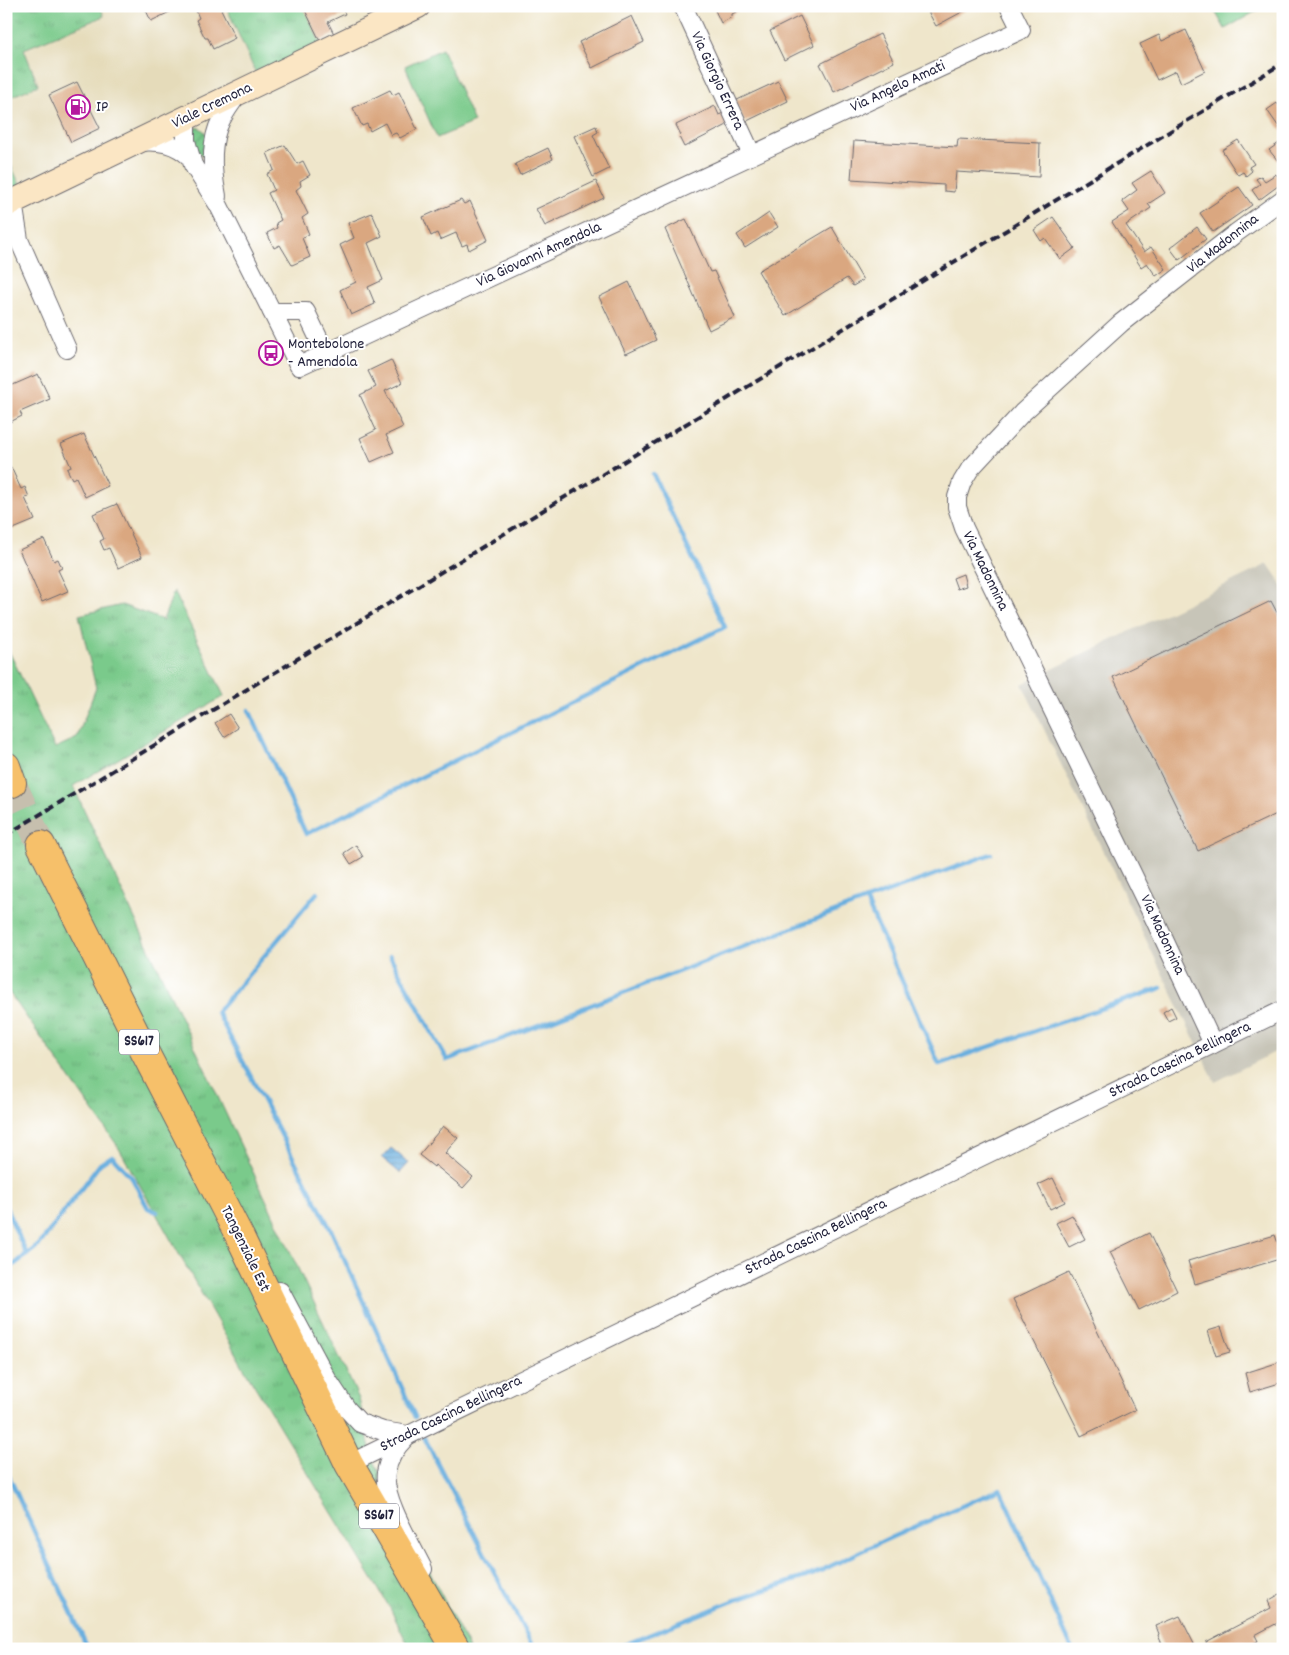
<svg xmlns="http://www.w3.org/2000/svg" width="1289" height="1655" font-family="Dekko,sans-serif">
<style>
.built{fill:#e5dbba}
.industrial{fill:#c7c5b8}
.grass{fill:url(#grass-tufts);stroke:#4e7663}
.garden{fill:url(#garden-furrows);stroke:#4e7663}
.pitch{fill:#7aca8b;stroke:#4e7663}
.water{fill:url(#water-rules);stroke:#46688d}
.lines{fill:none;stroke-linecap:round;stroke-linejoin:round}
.stream{stroke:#69afdf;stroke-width:4.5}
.building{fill:#daa780}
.primary-tunnel{stroke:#c6bfae;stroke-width:28;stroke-dasharray:28 14;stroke-linecap:butt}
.street-casing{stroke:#6a676d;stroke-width:20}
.secondary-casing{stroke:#6a676d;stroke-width:26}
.primary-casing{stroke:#6a676d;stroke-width:30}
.street{stroke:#fff;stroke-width:18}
.secondary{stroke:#fbe6c4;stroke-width:24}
.primary{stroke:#f6c06b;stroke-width:28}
.rail{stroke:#22223b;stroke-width:4;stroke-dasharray:8 4;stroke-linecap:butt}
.labels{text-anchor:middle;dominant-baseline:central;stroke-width:4;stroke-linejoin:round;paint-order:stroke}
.shield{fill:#fff;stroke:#646476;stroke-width:1}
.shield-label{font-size:15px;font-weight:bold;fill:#22223b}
.street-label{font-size:16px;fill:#22223b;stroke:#fff}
.poi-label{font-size:16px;fill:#22223b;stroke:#fff;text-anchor:start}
</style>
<defs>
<pattern id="grass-tufts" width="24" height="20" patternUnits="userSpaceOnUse" patternTransform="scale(1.25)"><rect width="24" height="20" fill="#7aca8b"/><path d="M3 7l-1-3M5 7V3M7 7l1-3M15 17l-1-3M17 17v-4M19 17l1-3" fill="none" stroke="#69ad79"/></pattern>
<pattern id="garden-furrows" width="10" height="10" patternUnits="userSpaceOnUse" patternTransform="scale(1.25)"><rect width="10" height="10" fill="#7aca8b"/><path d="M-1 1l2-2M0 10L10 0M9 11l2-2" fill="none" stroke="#69ad79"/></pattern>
<pattern id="water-rules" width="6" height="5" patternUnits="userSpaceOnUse" patternTransform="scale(1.25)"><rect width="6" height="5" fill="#69afdf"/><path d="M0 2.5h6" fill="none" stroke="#568eb6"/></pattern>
</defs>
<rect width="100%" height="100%" fill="#fff"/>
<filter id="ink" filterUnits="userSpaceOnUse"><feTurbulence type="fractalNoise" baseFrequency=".02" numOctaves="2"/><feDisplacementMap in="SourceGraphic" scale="10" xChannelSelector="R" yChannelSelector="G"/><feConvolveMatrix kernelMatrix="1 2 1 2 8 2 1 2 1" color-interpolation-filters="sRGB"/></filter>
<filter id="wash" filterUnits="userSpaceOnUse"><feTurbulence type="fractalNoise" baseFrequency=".0096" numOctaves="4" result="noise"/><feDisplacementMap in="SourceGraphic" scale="20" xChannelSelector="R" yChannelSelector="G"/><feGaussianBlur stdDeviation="1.12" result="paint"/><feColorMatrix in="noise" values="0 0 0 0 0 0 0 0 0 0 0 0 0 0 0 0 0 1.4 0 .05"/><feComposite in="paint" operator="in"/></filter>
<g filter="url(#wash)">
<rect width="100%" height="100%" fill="#efe6cb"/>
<path class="built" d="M100,6H226L257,76L22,189L6,155V99L38,85L24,49L104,16Z"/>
<path class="industrial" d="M1268,564L1283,586V1048L1215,1082L1022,684Z"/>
<g class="grass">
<path d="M6,6H100L104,16L24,49L38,85L6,99Z"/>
<path d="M226,6H303L322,46L257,76Z"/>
<path d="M6,155L22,189L6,195Z"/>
<path d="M174,591L224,696L73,786L359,1399L372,1457L469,1649H410L390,1608L245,1370L117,1145L6,988V645L55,748L77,738L96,688L79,615L122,605L163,620Z"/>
</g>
<path class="garden" d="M198,127C211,133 208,144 206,156C193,153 193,140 194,129Z"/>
<g class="pitch">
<path d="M1212,6H1265L1225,29Z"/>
<path d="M442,49L474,122L437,138L405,66Z"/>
</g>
<path class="water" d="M391,1148L409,1163L400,1173L382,1158Z"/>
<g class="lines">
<g class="stream">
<path d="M249,710L306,834L725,627L653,474"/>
<path d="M317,893L217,1012L331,1230L415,1417"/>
<path d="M866,900L939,1064L1161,988"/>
<path d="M390,956L447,1060L866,900L991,854"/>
<path d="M6,1208L27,1255"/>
<path d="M6,1271L39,1245L100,1164L112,1156L132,1178L148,1208L157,1212"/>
<path d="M424,1437L534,1649"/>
<path d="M6,1470L88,1649"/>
<path d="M614,1649L733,1601L814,1574L881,1542L1000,1489L1072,1649"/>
</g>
</g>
<g id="blocks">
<g class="building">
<path d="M144,6H182L151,21Z"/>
<path d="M194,6H223L224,8L221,9L235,38L213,49L208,38H205L196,20L199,18Z"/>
<path d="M303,6H341L345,14L328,22L334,34L320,41Z"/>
<path d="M713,6H740L741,9L732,14V17L721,23Z"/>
<path d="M925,6H973L936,26Z"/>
<path d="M632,16L644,42L592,68L579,42Z"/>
<path d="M800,16L814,45L784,60L770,31Z"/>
<path d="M1186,30L1205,71L1181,83L1176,71L1157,80L1140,44L1159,35L1162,41Z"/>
<path d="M880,34L894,62L834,92L820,64Z"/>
<path d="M778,81L788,101L745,122L735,101Z"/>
<path d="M77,82L100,128L71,142L49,95Z"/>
<path d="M390,90L393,95L399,92L417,129L400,138L396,133L391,135L385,123L370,131L367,124L362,126L353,108Z"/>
<path d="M1277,103L1283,112V133L1267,110Z"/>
<path d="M715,106L719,115L725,112L731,123L684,147L679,137L681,135L676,125Z"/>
<path d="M596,126L598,132L593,135L609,169L593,177L574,136Z"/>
<path d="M958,139L1040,143L1039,177L956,172L954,192L944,191V185L851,179L854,141L957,147Z"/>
<path d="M1238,140L1254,164L1249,167L1252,171L1246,176L1243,172L1238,175L1222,150Z"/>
<path d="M1279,143L1283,147V167L1269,150Z"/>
<path d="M285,145L297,164L303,161L310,175L300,181L301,186L296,190L308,214L302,218L309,234L302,238L310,257L292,265L280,245L274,248L267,233L277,228L276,223L281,220L268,193L274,190L267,174L274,170L267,153Z"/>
<path d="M548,148L553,159L520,175L515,164Z"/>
<path d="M1151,171L1165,193L1148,204L1151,208L1126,225L1144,252L1151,247L1166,269L1156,276L1147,263L1141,267L1112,222L1129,211L1122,201L1137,190L1132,183Z"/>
<path d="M1276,174L1282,183L1259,200L1252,190L1260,184L1256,179L1261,176L1265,181Z"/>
<path d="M596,181L604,198L545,226L536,209Z"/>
<path d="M1239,187L1252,205L1213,232L1200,213Z"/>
<path d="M461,200L464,204L470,201L488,240L469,250L467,244L462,246L456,233L440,240L437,233L431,236L423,217Z"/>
<path d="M372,213L382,236L368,243L383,280L368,287L375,304L351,315L340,290L356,282L340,245L354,238L348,223Z"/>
<path d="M769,213L778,227L745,248L737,235Z"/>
<path d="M1053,217L1075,248L1060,259L1045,238L1041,241L1034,230Z"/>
<path d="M686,219L710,272L714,271L735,317L709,330L665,229Z"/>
<path d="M832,227L863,280L853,286L847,278L785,316L758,271Z"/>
<path d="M1197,227L1206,239L1179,260L1170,248Z"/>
<path d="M629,282L656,340L626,354L599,297Z"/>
<path d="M391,360L402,383L385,391L403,427L386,435L394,452L371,462L360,438L376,430L360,395L376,387L368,371Z"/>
<path d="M38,374L50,399L20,412L22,416L6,424V388Z"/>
<path d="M84,434L108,486L85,497L76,477L72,479L67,469L71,467L61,444Z"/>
<path d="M11,467L21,489L25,487L29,497L25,498L35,520L11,530L6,520V469Z"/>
<path d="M117,504L142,557L118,568L109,548L104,550L100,541L104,539L93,514Z"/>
<path d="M44,539L54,561L58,559L62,568L58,570L68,591L42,602L19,550Z"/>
<path d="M963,574L966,586L957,589L953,578Z"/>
<path d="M1271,601L1283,624V811L1198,851L1113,677Z"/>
<path d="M229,714L238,728L224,737L215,723Z"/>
<path d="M356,845L363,857L351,864L344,853Z"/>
<path d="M1171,1007L1176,1017L1168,1021L1163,1012Z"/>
<path d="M443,1126L458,1138L445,1153L473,1177L463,1188L435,1165L434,1167L419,1155Z"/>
<path d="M1053,1178L1065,1202L1050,1209L1038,1185Z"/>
<path d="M1072,1215L1085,1239L1069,1247L1056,1223Z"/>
<path d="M1149,1233L1177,1291L1139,1310L1110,1252Z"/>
<path d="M1275,1235L1283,1258L1195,1284L1188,1261Z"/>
<path d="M1069,1272L1135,1410L1081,1436L1013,1299Z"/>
<path d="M1221,1327L1230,1352L1216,1356L1208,1331Z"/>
<path d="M1283,1361V1382L1250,1392L1245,1373Z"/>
<path d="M1280,1594L1283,1599V1620L1255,1635L1258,1641L1244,1649H1208L1206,1642L1271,1608L1268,1601Z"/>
<path d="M1180,1616L1194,1644L1182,1649H1164L1158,1635L1159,1634L1156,1626Z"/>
</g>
</g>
</g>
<g filter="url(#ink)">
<use href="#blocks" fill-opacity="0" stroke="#6a676d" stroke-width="1"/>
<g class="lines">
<path class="primary-tunnel" d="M12,783L41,845"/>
<defs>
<g id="street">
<path d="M683,6L752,155"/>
<path d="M186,120V141L193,165L219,206L299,366L1021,30L1009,6"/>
<path d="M139,142C159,140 176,143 191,158"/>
<path d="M217,196C212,172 210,142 221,120C226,110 232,102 238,94"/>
<path d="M13,202L19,240L67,349"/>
<path d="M272,312H306L326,354"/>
<path d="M1213,1044L1152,914L964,528L957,507V497L962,482L970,469L1022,413L1121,323L1236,233L1283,199"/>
<path d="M280,1291L327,1379L347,1409L360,1423L383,1431L408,1435"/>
<path d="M406,1437C396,1447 388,1459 386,1473C382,1497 412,1546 423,1569"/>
<path d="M349,1464L1283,1010"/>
</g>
<path id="secondary" d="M6,205L418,6"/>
<g id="primary">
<path d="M6,766L12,783"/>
<path d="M41,845L137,1037L240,1237L349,1464L456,1649"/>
</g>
</defs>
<use href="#street" class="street-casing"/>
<use href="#secondary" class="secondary-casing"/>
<use href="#primary" class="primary-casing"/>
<use href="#street" class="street"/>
<use href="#secondary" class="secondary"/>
<use href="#primary" class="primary"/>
<path class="rail" d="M6,835L1283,63"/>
</g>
</g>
<defs>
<symbol id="fuel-ring" viewBox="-11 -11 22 22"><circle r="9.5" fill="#fff" stroke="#b5179e" stroke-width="1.5"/><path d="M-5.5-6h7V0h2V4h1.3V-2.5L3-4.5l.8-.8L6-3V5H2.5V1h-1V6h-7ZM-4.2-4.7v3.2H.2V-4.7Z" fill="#b5179e"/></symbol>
<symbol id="bus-ring" viewBox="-11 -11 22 22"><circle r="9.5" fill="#fff" stroke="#b5179e" stroke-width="1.5"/><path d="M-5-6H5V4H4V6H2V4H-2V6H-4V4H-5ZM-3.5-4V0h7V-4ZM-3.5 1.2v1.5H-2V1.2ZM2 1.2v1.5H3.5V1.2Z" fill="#b5179e"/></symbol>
</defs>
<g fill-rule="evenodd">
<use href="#fuel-ring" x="64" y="93" width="28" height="28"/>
<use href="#bus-ring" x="257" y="339" width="28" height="28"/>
</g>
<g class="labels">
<g class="shield">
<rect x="119" y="1029.5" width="40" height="25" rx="4"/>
<rect x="359" y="1503.5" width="40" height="25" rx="4"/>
</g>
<g class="shield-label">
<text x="139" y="1042">SS617</text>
<text x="379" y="1516">SS617</text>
</g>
<g class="street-label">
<text transform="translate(717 81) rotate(65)">Via Giorgio Errera</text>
<text transform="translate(898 87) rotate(-25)">Via Angelo Amati</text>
<text transform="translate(212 106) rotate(-26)">Viale Cremona</text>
<text transform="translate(1223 244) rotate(-38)">Via Madonnina</text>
<text transform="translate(539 255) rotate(-25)">Via Giovanni Amendola</text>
<text transform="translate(985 571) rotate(64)">Via Madonnina</text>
<text transform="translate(1162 935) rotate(65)">Via Madonnina</text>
<text transform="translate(1180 1060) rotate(-26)">Strada Cascina Bellingera</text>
<text transform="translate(816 1237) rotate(-26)">Strada Cascina Bellingera</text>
<text transform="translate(245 1249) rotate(64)">Tangenziale Est</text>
<text transform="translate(451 1414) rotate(-26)">Strada Cascina Bellingera</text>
</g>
<g class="poi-label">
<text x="96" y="107">IP</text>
<text x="288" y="344">Montebolone<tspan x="288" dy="18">- Amendola</tspan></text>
</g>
</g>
<rect width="1289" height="1655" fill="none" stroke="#fff" stroke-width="25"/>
</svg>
